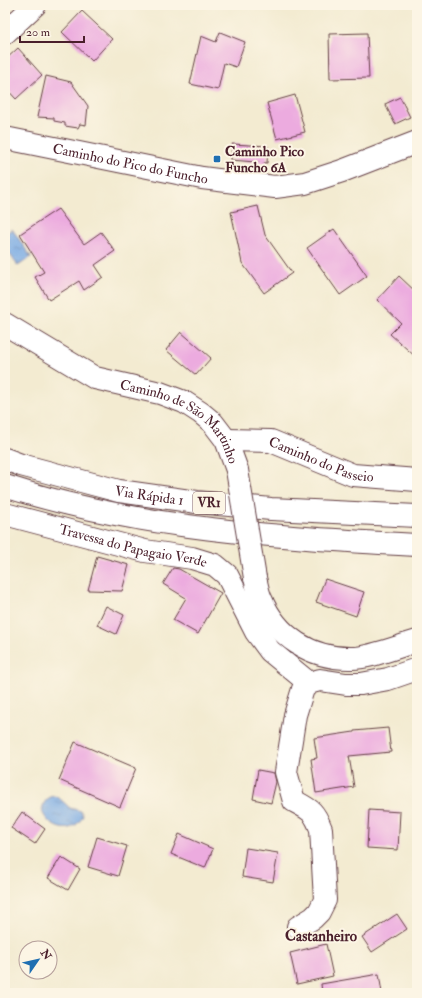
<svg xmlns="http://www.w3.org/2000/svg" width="422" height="998" font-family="'IM FELL Double Pica',serif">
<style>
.water{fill:url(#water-ripples);stroke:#626488}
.building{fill:#ecabdf}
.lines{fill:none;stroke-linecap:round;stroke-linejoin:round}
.minor-casing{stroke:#633e44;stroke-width:24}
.highway-casing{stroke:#633e44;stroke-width:24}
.minor{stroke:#fff;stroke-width:22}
.highway{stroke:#fff;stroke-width:22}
.minor-bridge-casing{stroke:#633e44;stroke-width:24;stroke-linecap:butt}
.minor-bridge{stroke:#fff;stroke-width:22}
.poi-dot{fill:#1f6fb2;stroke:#fcf5e5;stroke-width:1.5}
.labels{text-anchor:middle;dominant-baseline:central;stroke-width:4;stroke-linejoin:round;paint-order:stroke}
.shield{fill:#fcf5e5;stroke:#7f5f63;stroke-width:1}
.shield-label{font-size:13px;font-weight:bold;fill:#4a1f2b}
.poi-label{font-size:14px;font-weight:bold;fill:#4a1f2b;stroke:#fcf5e5;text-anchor:start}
.street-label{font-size:14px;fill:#4a1f2b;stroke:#fcf5e5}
.neighbourhood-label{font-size:15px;font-weight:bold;fill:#4a1f2b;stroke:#fcf5e5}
</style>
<defs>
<pattern id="water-ripples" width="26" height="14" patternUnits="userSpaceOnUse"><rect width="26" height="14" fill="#79aae4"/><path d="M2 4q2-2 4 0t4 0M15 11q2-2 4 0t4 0" fill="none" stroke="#658ab9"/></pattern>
</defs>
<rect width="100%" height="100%" fill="#fcf5e5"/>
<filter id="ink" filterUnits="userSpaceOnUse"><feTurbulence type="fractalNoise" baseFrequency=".025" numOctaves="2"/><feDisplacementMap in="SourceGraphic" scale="8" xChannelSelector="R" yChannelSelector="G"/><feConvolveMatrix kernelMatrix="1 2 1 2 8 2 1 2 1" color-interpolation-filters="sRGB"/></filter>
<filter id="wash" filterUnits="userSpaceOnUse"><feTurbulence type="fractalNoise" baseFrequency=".012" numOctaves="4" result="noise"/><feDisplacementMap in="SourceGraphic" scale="16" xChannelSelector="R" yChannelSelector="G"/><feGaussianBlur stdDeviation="0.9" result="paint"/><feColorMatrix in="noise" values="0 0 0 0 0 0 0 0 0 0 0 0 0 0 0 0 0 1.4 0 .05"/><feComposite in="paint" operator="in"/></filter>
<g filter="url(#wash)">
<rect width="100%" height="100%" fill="#f3ebd1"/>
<g class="water">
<path d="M12,229L31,257L18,266L5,247V234Z"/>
<path d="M54,796L59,798L70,808L81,811L83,816C72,837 49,829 42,811C43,803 46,798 54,796Z"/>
</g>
<g id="blocks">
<g class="building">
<path d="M82,11L112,39L92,61L62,32Z"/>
<path d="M220,32L245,42L236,67L224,63L218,90L190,84L201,36L216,42Z"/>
<path d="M367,33L369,78L330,79L329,34Z"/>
<path d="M18,48L42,75L16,99L5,87V60Z"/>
<path d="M46,76L71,82L88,106L86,125L80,124L78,128L65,126V123L54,121V118L37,117Z"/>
<path d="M295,95L305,132L277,139L267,103Z"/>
<path d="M400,97L410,117L395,124L385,104Z"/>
<path d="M232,144L268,146L267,163L231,160Z"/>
<path d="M258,206L265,235L292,273L264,293L242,263L231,212Z"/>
<path d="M58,209L84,244L101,232L115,251L95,265L103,277L84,290L79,281L49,300L35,277L44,272L20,234Z"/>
<path d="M334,229L367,276L340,295L307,248Z"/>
<path d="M399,276L417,293V358L390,334L401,323L377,300Z"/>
<path d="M181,332L211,358L196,375L166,350Z"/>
<path d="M97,556L129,565L122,591L88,590Z"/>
<path d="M173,568L179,569L221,593L198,634L173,620L186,598L163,584Z"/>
<path d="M325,579L364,592L356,616L316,602Z"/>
<path d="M106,606L124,615L116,634L97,625Z"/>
<path d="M388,728L391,752L349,756L354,787L316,793L311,759L317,758L314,738L354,732V731Z"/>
<path d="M75,742L136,768L120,807L59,780Z"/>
<path d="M258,770L274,773L276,782L271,803L253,799Z"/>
<path d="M369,810L400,812L398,850L367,848Z"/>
<path d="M22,812L45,829L35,844L11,828Z"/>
<path d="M179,834L213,849L205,868L171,854Z"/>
<path d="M97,837L127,846L118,876L88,867Z"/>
<path d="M246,848L278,853L273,882L242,877Z"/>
<path d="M61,857L80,869L68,890L48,878Z"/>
<path d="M397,914L407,929L372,952L362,937Z"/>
<path d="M326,944L333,976L297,984L290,953Z"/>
<path d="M379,974L382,993H322L321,984Z"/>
</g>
</g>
</g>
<g filter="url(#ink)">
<use href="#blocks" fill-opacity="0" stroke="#633e44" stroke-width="1"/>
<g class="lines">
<defs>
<g id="minor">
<path d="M5,33L35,5"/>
<path id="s1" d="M5,138L202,178L275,187L305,183L342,171L417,142"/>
<path id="s2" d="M5,324L95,378L160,393L184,402L201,413L213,423L226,440L237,470"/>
<path id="s3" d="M226,440L271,441L353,475L417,480"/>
<path id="s4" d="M5,514L145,551L192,558L215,565L227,575L256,632L270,651L309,683"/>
<path d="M255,578C257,585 258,593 261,599C277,637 311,659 352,658C370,658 399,646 417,641"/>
<path d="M309,683L320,680L346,684H361L388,679L417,669"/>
<path d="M298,927L313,918L319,912L325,900L321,829C314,811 311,810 294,801L286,772L295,715L303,689L309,683"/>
</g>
<g id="highway">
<path id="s5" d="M5,459L21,465L119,491L197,502L271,509L417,516"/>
<path d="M5,486C138,529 278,537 417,545"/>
</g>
</defs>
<use href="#minor" class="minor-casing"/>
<use href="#highway" class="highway-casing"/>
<use href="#minor" class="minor"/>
<use href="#highway" class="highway"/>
<defs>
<path id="minor-bridge" d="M237,470L255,578"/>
</defs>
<use href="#minor-bridge" class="minor-bridge-casing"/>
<use href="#minor-bridge" class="minor-bridge"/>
</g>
</g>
<rect class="poi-dot" x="213" y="155" width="8" height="8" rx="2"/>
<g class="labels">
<rect class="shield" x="193" y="492" width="32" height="22" rx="3"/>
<g class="shield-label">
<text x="209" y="503">VR1</text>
</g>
<g class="poi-label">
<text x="225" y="151">Caminho Pico<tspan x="225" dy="16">Funcho 6A</tspan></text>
</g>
<g class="street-label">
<text stroke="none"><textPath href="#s1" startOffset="128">Caminho do Pico do Funcho</textPath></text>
<text stroke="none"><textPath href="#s2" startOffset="205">Caminho de São Martinho</textPath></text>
<text stroke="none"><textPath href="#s3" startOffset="99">Caminho do Passeio</textPath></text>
<text stroke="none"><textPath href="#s5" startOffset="149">Via Rápida 1</textPath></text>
<text stroke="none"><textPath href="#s4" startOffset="132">Travessa do Papagaio Verde</textPath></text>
</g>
<g class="neighbourhood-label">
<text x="321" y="936">Castanheiro</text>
</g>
</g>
<rect width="422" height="998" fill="none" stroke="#fcf5e5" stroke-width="20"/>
<g transform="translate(38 960) rotate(56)"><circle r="19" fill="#fcf5e5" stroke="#b59f9b"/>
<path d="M0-3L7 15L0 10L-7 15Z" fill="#1f6fb2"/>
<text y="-6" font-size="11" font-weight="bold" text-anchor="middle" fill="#4a1f2b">N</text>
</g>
<path d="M20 36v6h64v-6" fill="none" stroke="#4a1f2b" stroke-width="2"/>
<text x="26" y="36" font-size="12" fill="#4a1f2b" stroke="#fcf5e5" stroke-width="3" paint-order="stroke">20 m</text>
</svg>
